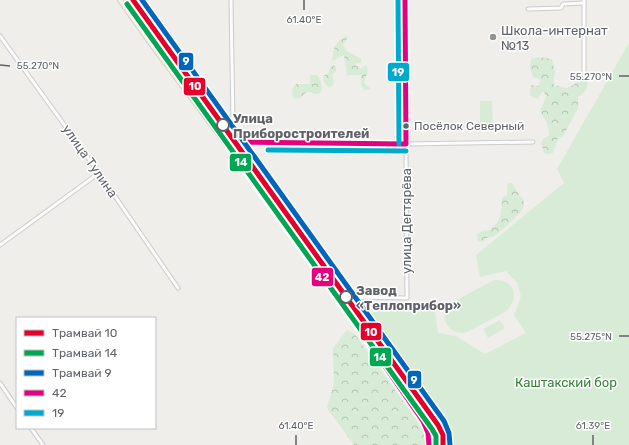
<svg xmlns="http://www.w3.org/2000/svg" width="629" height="445" font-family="Rubik,sans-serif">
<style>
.forest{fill:url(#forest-crowns)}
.green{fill:#d8ebd6}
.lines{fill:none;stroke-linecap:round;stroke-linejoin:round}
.minor-casing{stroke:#cbcccc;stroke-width:5}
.major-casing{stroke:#d7ceb8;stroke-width:6}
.minor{stroke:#fdfcfc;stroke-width:3}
.major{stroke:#f4f2e9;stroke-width:4}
.bus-1-casing{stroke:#fff;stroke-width:8}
.bus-2-casing{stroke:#fff;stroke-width:8}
.bus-1{stroke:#e5007d;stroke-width:5}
.bus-2{stroke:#00a9ce;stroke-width:5}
.tram-1-casing{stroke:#fff;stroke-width:8}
.tram-2-casing{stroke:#fff;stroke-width:8}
.tram-3-casing{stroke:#fff;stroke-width:8}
.tram-1{stroke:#e4002b;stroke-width:5}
.tram-2{stroke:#00a651;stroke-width:5}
.tram-3{stroke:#0065bd;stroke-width:5}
.ticks{fill:none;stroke:#5f6368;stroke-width:1.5}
.poi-dot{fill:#919496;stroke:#fff;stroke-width:1.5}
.stop-dot{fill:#fff;stroke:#5f6368;stroke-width:2}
.bus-dot{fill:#5f6368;stroke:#fff;stroke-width:1.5}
.labels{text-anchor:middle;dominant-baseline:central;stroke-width:3;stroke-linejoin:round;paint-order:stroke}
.bus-label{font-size:12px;fill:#5f6368;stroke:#fff;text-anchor:start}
.poi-label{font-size:13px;fill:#5f6368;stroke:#fff;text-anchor:start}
.stop-label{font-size:13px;font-weight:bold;fill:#5f6368;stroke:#fff;text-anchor:start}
.street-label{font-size:13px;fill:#5f6368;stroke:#fff}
.park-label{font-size:13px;fill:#348238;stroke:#fff}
.ticks-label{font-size:10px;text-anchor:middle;fill:#5f6368;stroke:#fff;stroke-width:3;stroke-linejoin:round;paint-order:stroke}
.line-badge{stroke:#fff;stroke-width:1.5}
.badge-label{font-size:11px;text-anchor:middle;font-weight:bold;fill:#fff}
</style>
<defs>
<pattern id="forest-crowns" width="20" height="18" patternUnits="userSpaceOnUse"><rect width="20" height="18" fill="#d8ebd6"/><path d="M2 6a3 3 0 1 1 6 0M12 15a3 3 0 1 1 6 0" fill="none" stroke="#b2c2b1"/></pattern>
</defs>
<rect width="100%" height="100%" fill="#efeeea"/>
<g class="forest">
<path d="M345,36L348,37L343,45L347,51L361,59V63H356L355,64L360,69L366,65L368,70L364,83L369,87L370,89L367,90H364L361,84V75H347L344,55L332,61C334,47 334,44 345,36Z"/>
<path d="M539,57L552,59L555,72L554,77V85L566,88L572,86L581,79H588C588,89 586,91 578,97V108L574,116L563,136L558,138L553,153L549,154L544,153L541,143L544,138L549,136C549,125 547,121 540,112L546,97L544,92H542L538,99L530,96L531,85L538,86L541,80L533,77L530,67L531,59Z"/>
<path d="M331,65L336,67V71L332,75C334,80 335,84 329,88L324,82L323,76L328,74Z"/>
<path d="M310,75H317C321,81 327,94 315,94C313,94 311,92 309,92C305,92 303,95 301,98L293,99L292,89L296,84H310Z"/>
<path d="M508,183H512L520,196L523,198C523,200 524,203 524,205C523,213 500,232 493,237C488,237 486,238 483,242L478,241L477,235L482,231L490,230L498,222L501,214L502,198L507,195Z"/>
<path d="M347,330L355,334L425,432L426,444L425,445H354L327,408L334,383L333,348Z"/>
</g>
<g class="green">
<path d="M629,43V445H446V416L368,313L434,302L438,333L456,336L485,354L526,333L514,315L521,296L517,283L506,271L480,277L476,255L564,183L557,169Z"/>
<path d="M480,101H492L493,128L480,129Z"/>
<path d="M494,280C516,279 520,300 505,312L465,333C446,334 438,315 451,303Z"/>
<path d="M500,320L505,328L488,338L483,329Z"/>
</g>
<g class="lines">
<defs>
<g id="minor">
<path d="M231,0L233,125L234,132L239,142"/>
<path d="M584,0V76"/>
<path d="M528,9L561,8L563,4L584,3"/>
<path d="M0,36L99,173L178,288"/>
<path d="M242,142L249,153L350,297L407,298L405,0"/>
<path d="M229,148L235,142H239L407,144L533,142"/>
<path d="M0,245L99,173"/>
<path d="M0,383L17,408"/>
<path d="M31,428L43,445"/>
</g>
<path id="major" d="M120,0L152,45L229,148L348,313L423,421C427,429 430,436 429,445"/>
</defs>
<use href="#minor" class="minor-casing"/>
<use href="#major" class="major-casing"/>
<use href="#minor" class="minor"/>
<use href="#major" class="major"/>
<defs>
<path id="bus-1" d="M405,0L406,144L235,142L229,148L348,313L423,421L428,433L429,445"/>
<g id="bus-2">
<path d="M398,0L399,144"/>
<path d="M268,150L406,151"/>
</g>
</defs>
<use href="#bus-1" class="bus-1-casing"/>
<use href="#bus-2" class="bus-2-casing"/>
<use href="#bus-1" class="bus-1"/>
<use href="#bus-2" class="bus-2"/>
<defs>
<path id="tram-1" d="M133,0L438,425L443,435V445"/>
<path id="tram-2" d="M127,4L432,429L436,436V444"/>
<path id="tram-3" d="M142,0L444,421L449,433L450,445"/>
</defs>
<use href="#tram-1" class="tram-1-casing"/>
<use href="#tram-2" class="tram-2-casing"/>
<use href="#tram-3" class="tram-3-casing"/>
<use href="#tram-1" class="tram-1"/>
<use href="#tram-2" class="tram-2"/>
<use href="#tram-3" class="tram-3"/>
</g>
<path class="ticks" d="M304,10V0M0,65L10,66M619,76H629M619,336H629M296,445V435M593,445V435"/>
<circle class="poi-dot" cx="493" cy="37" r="4"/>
<g class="stop-dot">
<circle cx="223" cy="125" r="6"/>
<circle cx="346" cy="297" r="6"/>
</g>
<circle class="bus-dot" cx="406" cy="126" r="3.5"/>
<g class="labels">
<g class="bus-label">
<text x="414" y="126">Посёлок Северный</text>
</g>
<g class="poi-label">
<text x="501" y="30">Школа-интернат<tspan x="501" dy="15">№13</tspan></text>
</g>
<g class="stop-label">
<text x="233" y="118">Улица<tspan x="233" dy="15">Приборостроителей</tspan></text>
<text x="356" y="290">Завод<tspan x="356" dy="15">«Теплоприбор»</tspan></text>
</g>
<g class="street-label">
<text transform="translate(90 161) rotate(55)">улица Тулина</text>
<text transform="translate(406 221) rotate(-90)">улица Дегтярёва</text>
</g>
<g class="park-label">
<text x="566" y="382">Каштакский бор</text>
</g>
</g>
<g class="ticks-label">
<text x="304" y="23">61.40°E</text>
<text x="38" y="69">55.270°N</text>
<text x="591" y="80">55.270°N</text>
<text x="591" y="340">55.275°N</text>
<text x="296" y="429">61.40°E</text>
<text x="593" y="429">61.39°E</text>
</g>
<g class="line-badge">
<rect x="178" y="52" width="16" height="19" rx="4" fill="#0065bd"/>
<rect x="387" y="62" width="23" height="20" rx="4" fill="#00a9ce"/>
<rect x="183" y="77" width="23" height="19" rx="4" fill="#e4002b"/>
<rect x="229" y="153" width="23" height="19" rx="4" fill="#00a651"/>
<rect x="311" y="267" width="23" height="20" rx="4" fill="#e5007d"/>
<rect x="360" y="322" width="22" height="19" rx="4" fill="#e4002b"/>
<rect x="369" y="347" width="23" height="20" rx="4" fill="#00a651"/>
<rect x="407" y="370" width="15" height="19" rx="4" fill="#0065bd"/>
</g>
<g class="badge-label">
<text x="186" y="65">9</text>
<text x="398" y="76">19</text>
<text x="195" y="90">10</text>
<text x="241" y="166">14</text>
<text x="322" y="281">42</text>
<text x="371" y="336">10</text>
<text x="380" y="361">14</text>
<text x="414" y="384">9</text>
</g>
<rect x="16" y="317" width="140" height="112" fill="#ffffff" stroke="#bfc1c3"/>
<rect x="24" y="330" width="20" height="6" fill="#e4002b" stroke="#bfc1c3"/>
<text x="52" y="337" font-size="12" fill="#5f6368">Трамвай 10</text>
<rect x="24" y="350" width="20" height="6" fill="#00a651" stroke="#bfc1c3"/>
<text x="52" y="357" font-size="12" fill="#5f6368">Трамвай 14</text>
<rect x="24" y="370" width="20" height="6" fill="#0065bd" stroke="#bfc1c3"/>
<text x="52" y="377" font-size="12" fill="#5f6368">Трамвай 9</text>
<rect x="24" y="390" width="20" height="6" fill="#e5007d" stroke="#bfc1c3"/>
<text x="52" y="397" font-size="12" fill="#5f6368">42</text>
<rect x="24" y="410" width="20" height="6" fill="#00a9ce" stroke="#bfc1c3"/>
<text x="52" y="417" font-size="12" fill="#5f6368">19</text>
</svg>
